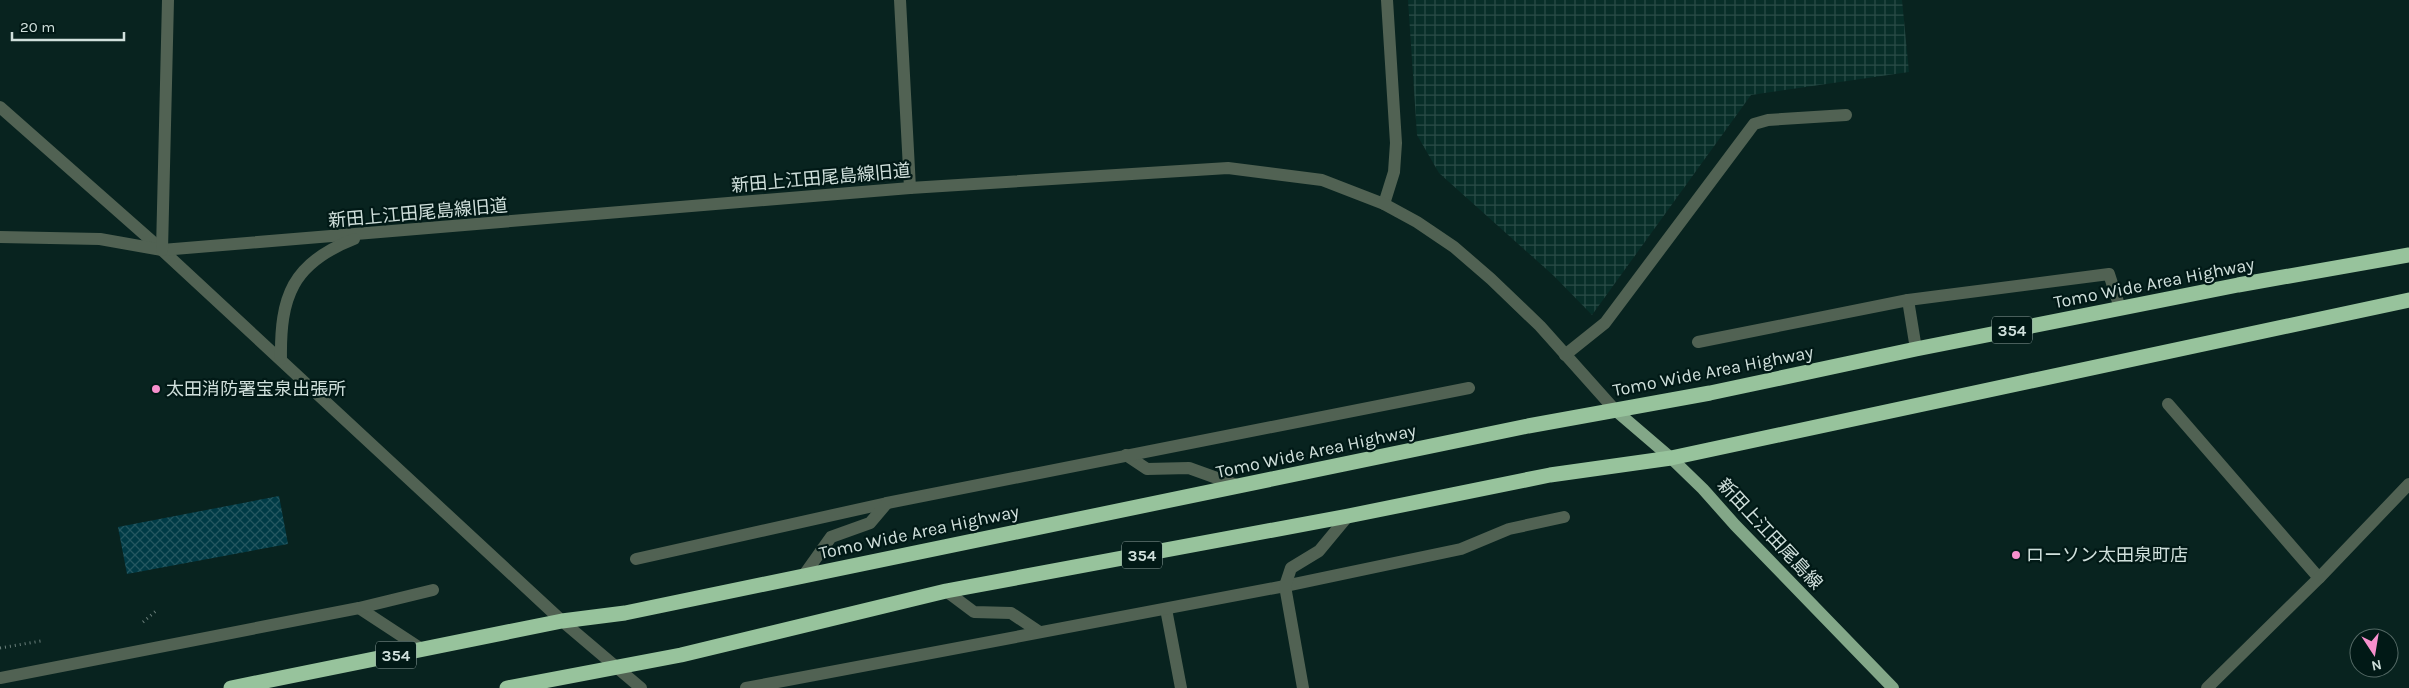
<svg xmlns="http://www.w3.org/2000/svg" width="2409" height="688" font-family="Karla,'Noto Sans JP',sans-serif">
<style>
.industrial{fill:url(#industrial-grid)}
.building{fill:url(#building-cross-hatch)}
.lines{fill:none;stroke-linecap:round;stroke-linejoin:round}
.path{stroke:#6a7f7b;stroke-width:3;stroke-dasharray:1 4;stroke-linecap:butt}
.minor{stroke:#516253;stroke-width:12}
.major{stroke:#83a788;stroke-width:12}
.highway{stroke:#97c39c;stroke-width:15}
.poi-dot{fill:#f790cd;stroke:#011916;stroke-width:2}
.labels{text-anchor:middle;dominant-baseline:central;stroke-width:4.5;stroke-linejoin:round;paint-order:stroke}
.shield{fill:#011916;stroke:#92a4a1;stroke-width:1}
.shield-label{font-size:16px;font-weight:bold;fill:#d0e0dc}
.street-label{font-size:18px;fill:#d0e0dc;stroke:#011916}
.poi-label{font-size:18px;fill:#d0e0dc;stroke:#011916;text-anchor:start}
</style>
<defs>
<pattern id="industrial-grid" width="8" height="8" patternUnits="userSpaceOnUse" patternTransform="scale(1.25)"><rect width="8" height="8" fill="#072e28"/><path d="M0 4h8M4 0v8" fill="none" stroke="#2a4c47"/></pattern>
<pattern id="building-cross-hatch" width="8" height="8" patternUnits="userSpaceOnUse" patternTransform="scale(1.25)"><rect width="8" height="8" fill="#003b46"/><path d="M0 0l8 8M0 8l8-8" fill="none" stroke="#245760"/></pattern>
</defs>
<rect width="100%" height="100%" fill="#08231f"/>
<path class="industrial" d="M1408,0H1902L1909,72L1751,95L1592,315L1554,276L1439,173L1417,135Z"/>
<path class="building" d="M279,496L288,544L127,574L118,527Z"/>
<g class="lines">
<g class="path">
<path d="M143,622L157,610"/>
<path d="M0,648L41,641"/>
</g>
<g class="minor">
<path d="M900,0L910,188"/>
<path d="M0,107L162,250L562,621L641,688"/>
<path d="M1384,204L1394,172L1396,143L1387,0"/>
<path d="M0,237L100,239L162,250L910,188L1228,168L1322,180L1384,204L1417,222L1454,247L1491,279L1540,326L1615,410"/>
<path d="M162,250L168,0"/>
<path d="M1908,300L1916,349"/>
<path d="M1698,342L1908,300L2109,274L2120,308"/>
<path d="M1565,355L1605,323L1754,124L1768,120L1846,115"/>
<path d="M281,359C280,297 292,263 354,239"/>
<path d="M2168,404L2319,578"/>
<path d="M1126,455L1147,469L1189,468L1239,486"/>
<path d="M636,559L887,503L1469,388"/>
<path d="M804,575L831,537L870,523L887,503"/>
<path d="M946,591L974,612L1011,613L1038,631"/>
<path d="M359,608L423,650"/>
<path d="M1166,609L1181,688"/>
<path d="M0,678L359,608L433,590"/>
<path d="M746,688L1285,586L1461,549L1509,529L1564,517"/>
<path d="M1303,688L1285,586L1291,568L1319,551L1348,516"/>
<path d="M2207,688L2319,578L2409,484"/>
</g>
<path class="major" d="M1615,410L1671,458L1703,489L1735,525L1893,688"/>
<g class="highway">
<path d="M231,688L562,621L625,613L1528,426L1710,393L1916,349L2238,285L2409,255"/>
<path d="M507,688L681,655L946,591L1348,516L1550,475L1671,458L2409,300"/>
</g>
</g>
<g class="poi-dot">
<circle cx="156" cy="389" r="5"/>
<circle cx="2016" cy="555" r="5"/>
</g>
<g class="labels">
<g class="shield">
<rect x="1992" y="316.5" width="40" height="27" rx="4"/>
<rect x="1122" y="541.5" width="40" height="27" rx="4"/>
<rect x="376" y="641.5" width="40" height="27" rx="4"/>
</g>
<g class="shield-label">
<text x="2012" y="330">354</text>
<text x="1142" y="555">354</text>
<text x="396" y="655">354</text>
</g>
<g class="street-label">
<text transform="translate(821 178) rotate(-5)">新田上江田尾島線旧道</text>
<text transform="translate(418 213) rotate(-5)">新田上江田尾島線旧道</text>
<text transform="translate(2154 283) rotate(-11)">Tomo Wide Area Highway</text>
<text transform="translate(1713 371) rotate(-11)">Tomo Wide Area Highway</text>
<text transform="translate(1316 451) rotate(-12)">Tomo Wide Area Highway</text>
<text transform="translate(919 532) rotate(-12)">Tomo Wide Area Highway</text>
<text transform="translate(1770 534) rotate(47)">新田上江田尾島線</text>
</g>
<g class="poi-label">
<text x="166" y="389">太田消防署宝泉出張所</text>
<text x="2026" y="555">ローソン太田泉町店</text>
</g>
</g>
<g transform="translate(2374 653) rotate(168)"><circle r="24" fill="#011916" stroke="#546965"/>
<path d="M0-4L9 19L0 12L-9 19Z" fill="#f790cd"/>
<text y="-8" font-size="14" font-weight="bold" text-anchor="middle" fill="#d0e0dc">N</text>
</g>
<path d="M12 32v8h112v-8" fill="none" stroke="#d0e0dc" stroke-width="2.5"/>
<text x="20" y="32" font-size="15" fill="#d0e0dc" stroke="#011916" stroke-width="4" paint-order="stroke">20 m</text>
</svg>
